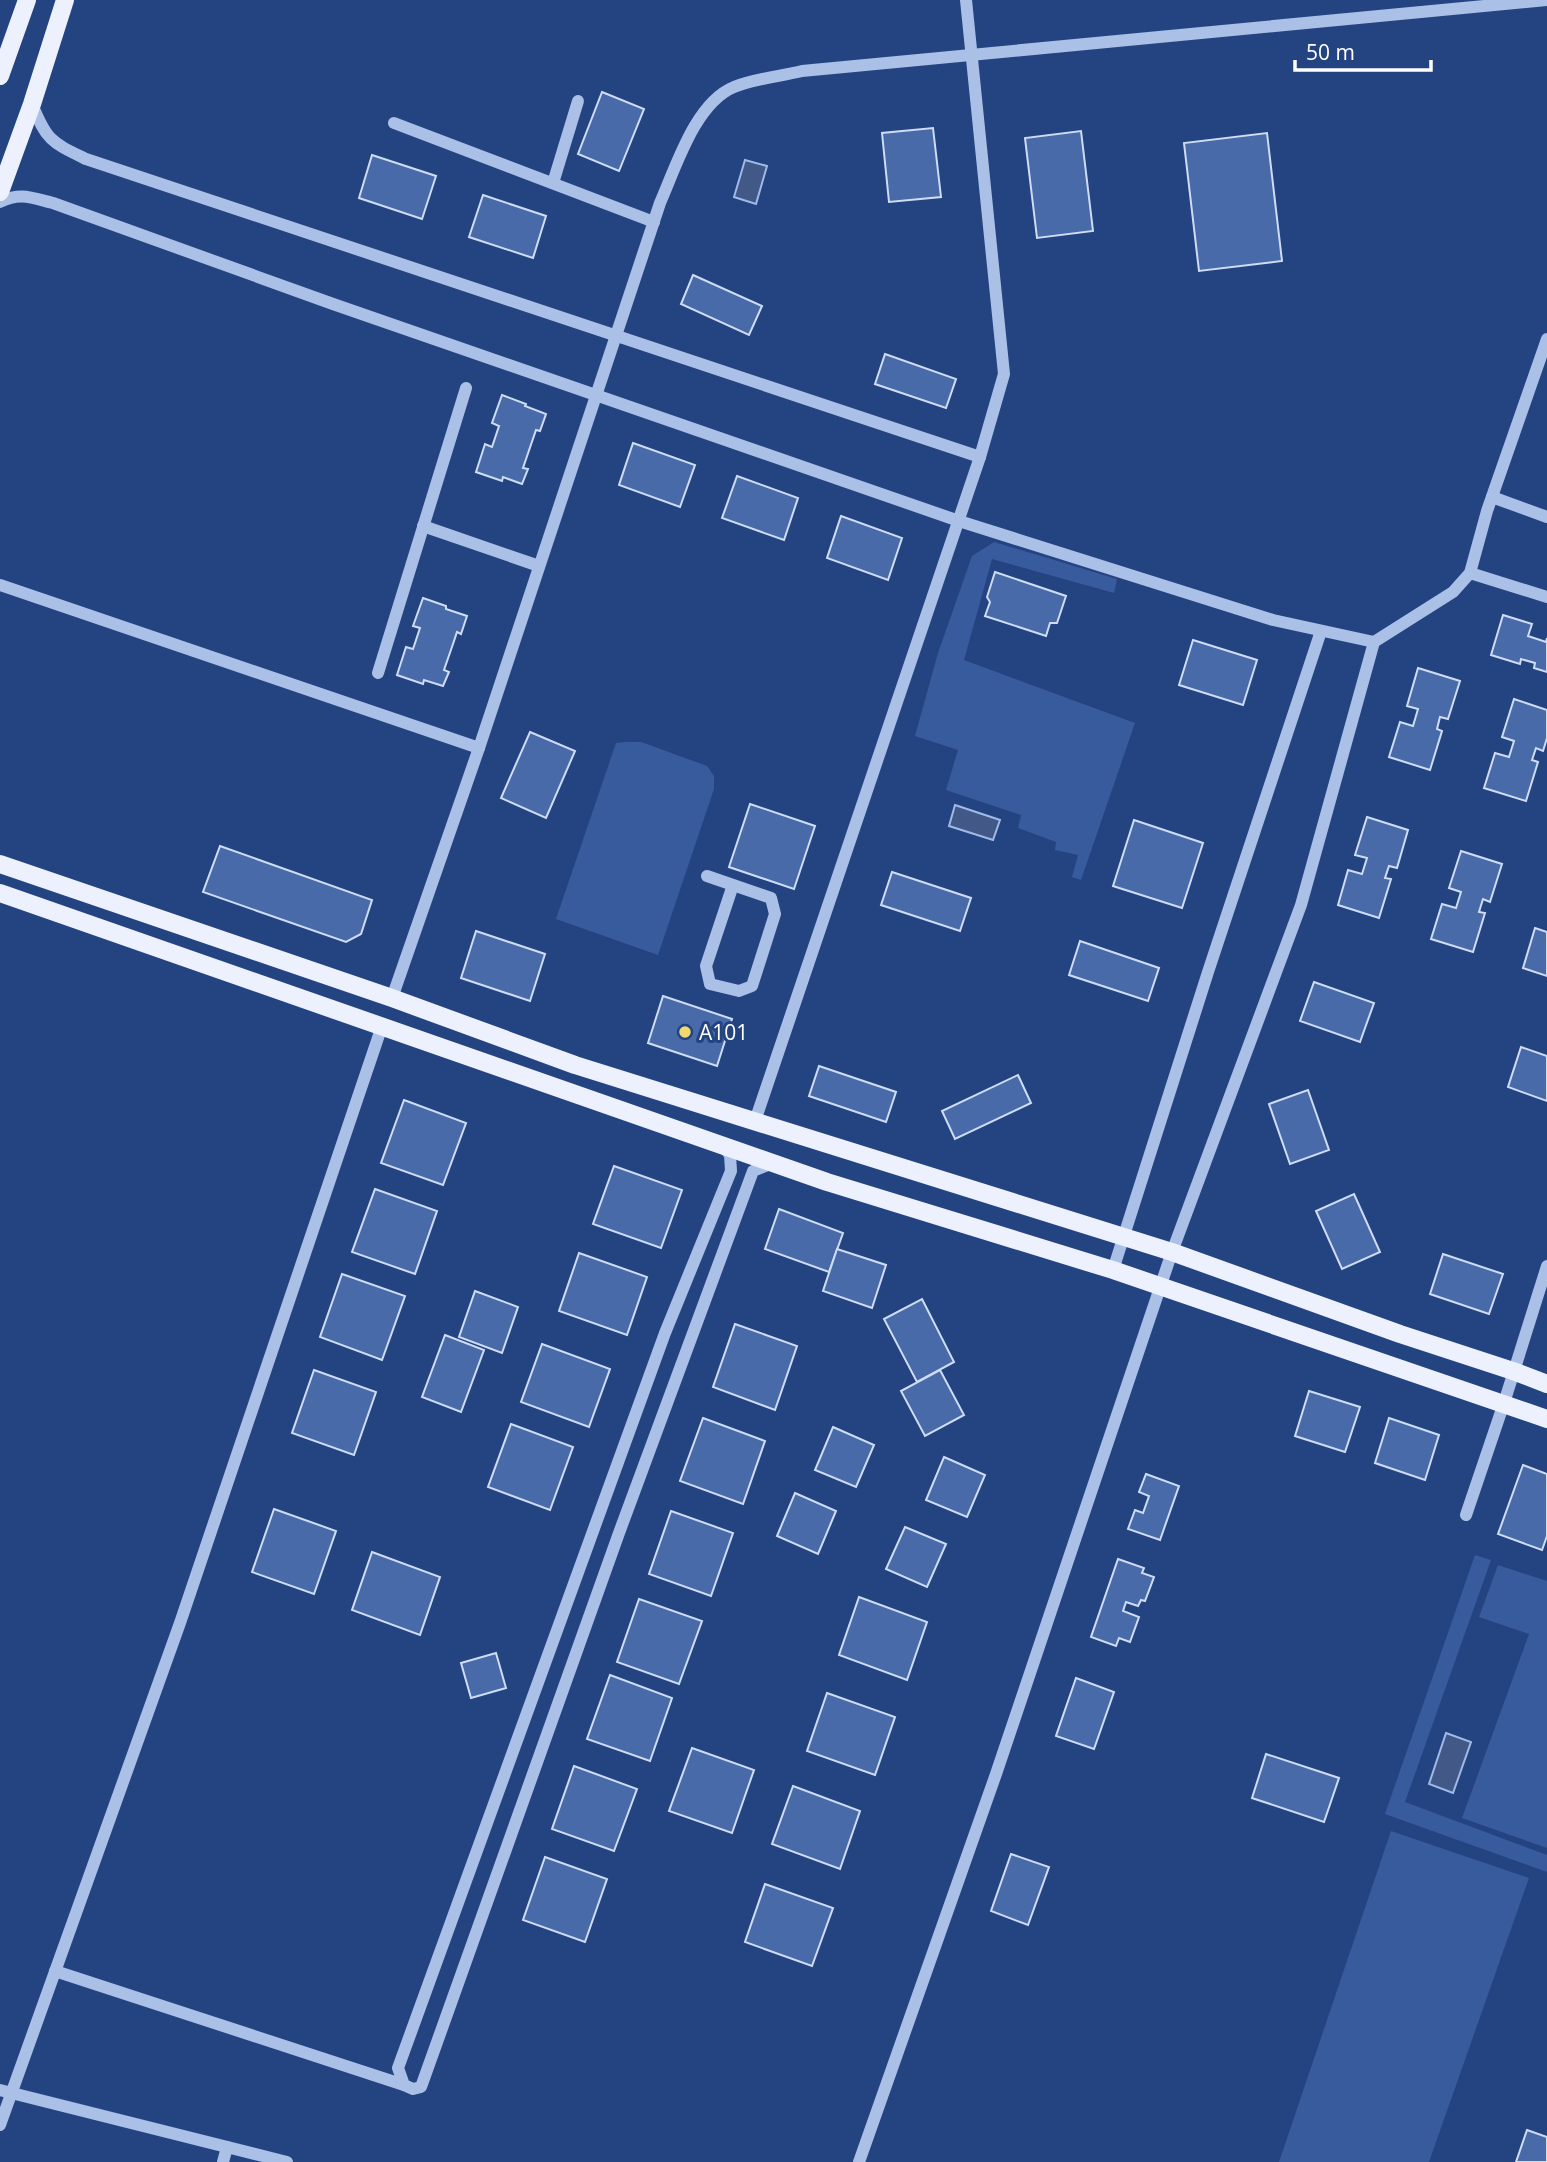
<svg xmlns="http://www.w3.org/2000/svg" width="1547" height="2162" font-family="'Open Sans',sans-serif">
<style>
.green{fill:#385b9e}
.water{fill:#425886;stroke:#9fbae8;stroke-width:2}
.building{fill:#486aa8;stroke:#cedcf5;stroke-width:2}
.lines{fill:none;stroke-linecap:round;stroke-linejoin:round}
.minor{stroke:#abc0e7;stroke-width:12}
.major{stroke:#edf1fd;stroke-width:18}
.poi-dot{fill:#f1d96f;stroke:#244381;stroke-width:2.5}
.labels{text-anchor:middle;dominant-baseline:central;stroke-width:6;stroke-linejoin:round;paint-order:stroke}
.poi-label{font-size:21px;fill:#fff;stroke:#244381;text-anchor:start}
</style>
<rect width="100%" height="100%" fill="#244381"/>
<g class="green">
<path d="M994,542L1117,579L1114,593L992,559L964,660L1135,723L1081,880L1072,877L1078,855L1055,850L1056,842L1018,828L1021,815L946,790L958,750L915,736L938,653L972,556Z"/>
<path d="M625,742H641L707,766L714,776V789L658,955L556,919L616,743Z"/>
<path d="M1475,1555L1491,1560L1405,1802L1547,1855V1872L1385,1814Z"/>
<path d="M1498,1565L1547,1581V1848L1462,1818L1529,1634L1479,1617Z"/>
<path d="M1391,1831L1529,1878L1429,2162H1279Z"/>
</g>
<g class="water">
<path d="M745,160L767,166L756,204L734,197Z"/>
<path d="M955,805L1000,820L993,840L949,826Z"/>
<path d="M1446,1733L1471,1742L1453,1793L1429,1784Z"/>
</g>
<g class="building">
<path d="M602,92L644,109L619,171L578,154Z"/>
<path d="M933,128L941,197L889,202L882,133Z"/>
<path d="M1081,131L1093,231L1037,238L1025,138Z"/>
<path d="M1267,133L1282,261L1199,271L1184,143Z"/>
<path d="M372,155L436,176L422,219L359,198Z"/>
<path d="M483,195L546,216L533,258L469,237Z"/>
<path d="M693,275L762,306L749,335L681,304Z"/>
<path d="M885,354L956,379L946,408L875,384Z"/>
<path d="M502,395L526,404L525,406L546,414L540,431L536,430L523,468L528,469L522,484L503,477L502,481L476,472L485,444L492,447L499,426L492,423Z"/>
<path d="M633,443L695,465L680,507L619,485Z"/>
<path d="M737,476L798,498L784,540L722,518Z"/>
<path d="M841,516L902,538L888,580L827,558Z"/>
<path d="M995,572L1066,596L1057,623H1050L1046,636L985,616L990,602L987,597Z"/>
<path d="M423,598L446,606V609L467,616L461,634L457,632L453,644L444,670L449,672L443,686L424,680L423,684L397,675L406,647L413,649L420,628L413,626Z"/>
<path d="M1503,615L1532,624L1528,636L1546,642L1547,638V672L1534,668L1535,663L1521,659L1520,664L1491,655Z"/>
<path d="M1193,640L1257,660L1243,705L1179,685Z"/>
<path d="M1418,668L1460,681L1448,719L1440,717L1437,729L1442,731L1430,770L1389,757L1400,722L1413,726L1418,709L1407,706Z"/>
<path d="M1514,699L1547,710V738L1543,751L1536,748L1532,760L1538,762L1526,801L1484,788L1495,753L1509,757L1514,741L1502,737Z"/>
<path d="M530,732L575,751L546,818L501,798Z"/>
<path d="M750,804L815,826L794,889L729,867Z"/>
<path d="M1367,817L1408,830L1397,868L1389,866L1385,878L1391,879L1379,918L1338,905L1348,870L1362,874L1367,858L1355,855Z"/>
<path d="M1134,820L1203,843L1182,908L1113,886Z"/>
<path d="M220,846L372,900L361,934L346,942L203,892Z"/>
<path d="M1461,851L1502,864L1490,902L1483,899L1479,912L1485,913L1473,952L1431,939L1442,904L1456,908L1461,892L1449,888Z"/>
<path d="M892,872L971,898L960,931L881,905Z"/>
<path d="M1535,928L1547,932V976L1523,968Z"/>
<path d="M476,931L545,954L530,1001L461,978Z"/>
<path d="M1080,941L1159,968L1148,1001L1069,975Z"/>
<path d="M1314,982L1374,1003L1360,1042L1300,1021Z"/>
<path d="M663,996L732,1019L717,1066L648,1043Z"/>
<path d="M1521,1047L1547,1056V1101L1508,1087Z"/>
<path d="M819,1066L896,1092L886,1122L809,1096Z"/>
<path d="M1018,1075L1031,1103L955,1139L942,1111Z"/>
<path d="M1308,1090L1329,1150L1290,1164L1269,1104Z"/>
<path d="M404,1100L466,1123L443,1185L381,1163Z"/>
<path d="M614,1166L682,1190L661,1248L593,1224Z"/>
<path d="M375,1189L437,1211L415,1274L352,1252Z"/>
<path d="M1354,1194L1380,1252L1342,1269L1316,1211Z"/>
<path d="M779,1209L843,1233L829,1272L765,1249Z"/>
<path d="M837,1249L886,1265L872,1308L823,1291Z"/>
<path d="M579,1253L647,1277L627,1335L559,1311Z"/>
<path d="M1443,1254L1503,1274L1489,1314L1430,1294Z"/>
<path d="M342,1274L405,1296L382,1360L320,1337Z"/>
<path d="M475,1291L518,1307L502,1353L459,1337Z"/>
<path d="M922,1299L954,1362L917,1382L884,1319Z"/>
<path d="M735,1324L797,1346L775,1410L713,1387Z"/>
<path d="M445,1335L484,1350L461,1412L422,1397Z"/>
<path d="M542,1344L610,1369L589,1427L521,1402Z"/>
<path d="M314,1370L376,1392L354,1455L292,1433Z"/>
<path d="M940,1370L964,1415L925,1436L901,1391Z"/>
<path d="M1309,1391L1360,1407L1345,1452L1295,1436Z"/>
<path d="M703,1418L765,1441L743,1504L680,1481Z"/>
<path d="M1389,1418L1439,1435L1425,1480L1375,1463Z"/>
<path d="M511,1424L573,1447L550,1510L488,1487Z"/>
<path d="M833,1427L874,1445L856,1487L815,1470Z"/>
<path d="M944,1457L985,1475L967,1517L926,1500Z"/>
<path d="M1523,1465L1547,1474V1536L1542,1550L1498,1534Z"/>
<path d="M1146,1474L1179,1486L1160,1540L1128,1529L1135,1510L1143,1513L1149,1496L1139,1492Z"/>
<path d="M795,1493L836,1511L818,1554L777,1536Z"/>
<path d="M274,1509L336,1531L314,1594L252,1572Z"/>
<path d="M671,1511L733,1533L711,1596L649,1574Z"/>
<path d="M905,1527L946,1544L927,1587L886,1569Z"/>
<path d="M372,1552L440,1577L420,1635L352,1610Z"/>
<path d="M1118,1559L1144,1568L1142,1573L1154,1577L1145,1601L1141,1600L1138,1606L1126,1602L1123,1611L1139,1617L1130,1642L1119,1638L1116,1646L1091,1637Z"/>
<path d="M859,1597L927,1622L907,1680L839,1655Z"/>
<path d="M639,1599L702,1621L679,1684L617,1662Z"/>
<path d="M496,1653L506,1688L471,1698L461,1663Z"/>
<path d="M610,1675L672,1698L650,1761L587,1739Z"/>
<path d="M1076,1678L1114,1692L1094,1749L1056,1736Z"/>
<path d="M827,1693L895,1717L875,1775L807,1751Z"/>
<path d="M692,1748L754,1770L732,1833L669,1811Z"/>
<path d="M1266,1754L1339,1778L1324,1822L1252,1798Z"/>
<path d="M574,1766L637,1789L614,1851L552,1829Z"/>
<path d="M793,1786L860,1811L840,1869L772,1844Z"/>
<path d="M1011,1854L1049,1867L1028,1925L991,1911Z"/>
<path d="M545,1857L607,1879L585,1942L523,1920Z"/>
<path d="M765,1884L833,1908L812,1966L745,1942Z"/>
<path d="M1527,2130L1547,2137V2162H1516Z"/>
</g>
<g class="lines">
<g class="minor">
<path d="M32,104C47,141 51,142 86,159L980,457"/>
<path d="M394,123L654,222"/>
<path d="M553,183L578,101"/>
<path d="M0,202C20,192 32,198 53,203L333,304L959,521L1273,620L1374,642"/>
<path d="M1492,497L1547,517"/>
<path d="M423,526L539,566"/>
<path d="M1470,573L1547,597"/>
<path d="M0,585L479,748"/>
<path d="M378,673L466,388"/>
<path d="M707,876L771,898L775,914L752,986L739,991L710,984L706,966L733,885"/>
<path d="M392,998L479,748L660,203C676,167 695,103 734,87C752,79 782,76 802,71L1547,0"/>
<path d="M755,1121L980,457L1004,374L966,0"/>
<path d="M722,1145L730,1155L731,1171L665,1333L398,2068L404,2085L413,2089L421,2087L619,1533L753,1171L773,1163"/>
<path d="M1113,1270L1208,972L1321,631"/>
<path d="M1466,1515L1504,1403L1547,1266"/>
<path d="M55,1971L404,2085"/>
<path d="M0,2090L287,2162"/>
<path d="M0,2125L180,1623L382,1026"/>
<path d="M223,2162L227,2147"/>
<path d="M859,2162L996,1774L1172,1252L1301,905L1374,642L1453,592L1470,573L1487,511L1547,339"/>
</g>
<g class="major">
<path d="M0,76L27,0"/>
<path d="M0,192L32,104L65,0"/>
<path d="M0,864L392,998L575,1065L1172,1252L1400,1334L1513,1371L1547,1384"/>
<path d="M0,893L827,1182L1113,1270L1547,1419"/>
</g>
</g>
<circle class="poi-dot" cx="685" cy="1032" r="7"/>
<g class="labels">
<g class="poi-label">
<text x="699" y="1032">A101</text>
</g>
</g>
<path d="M1295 60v10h136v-10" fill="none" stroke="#ffffff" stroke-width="3.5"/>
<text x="1306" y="60" font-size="21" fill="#ffffff" stroke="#244381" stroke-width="5" paint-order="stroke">50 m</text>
</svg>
